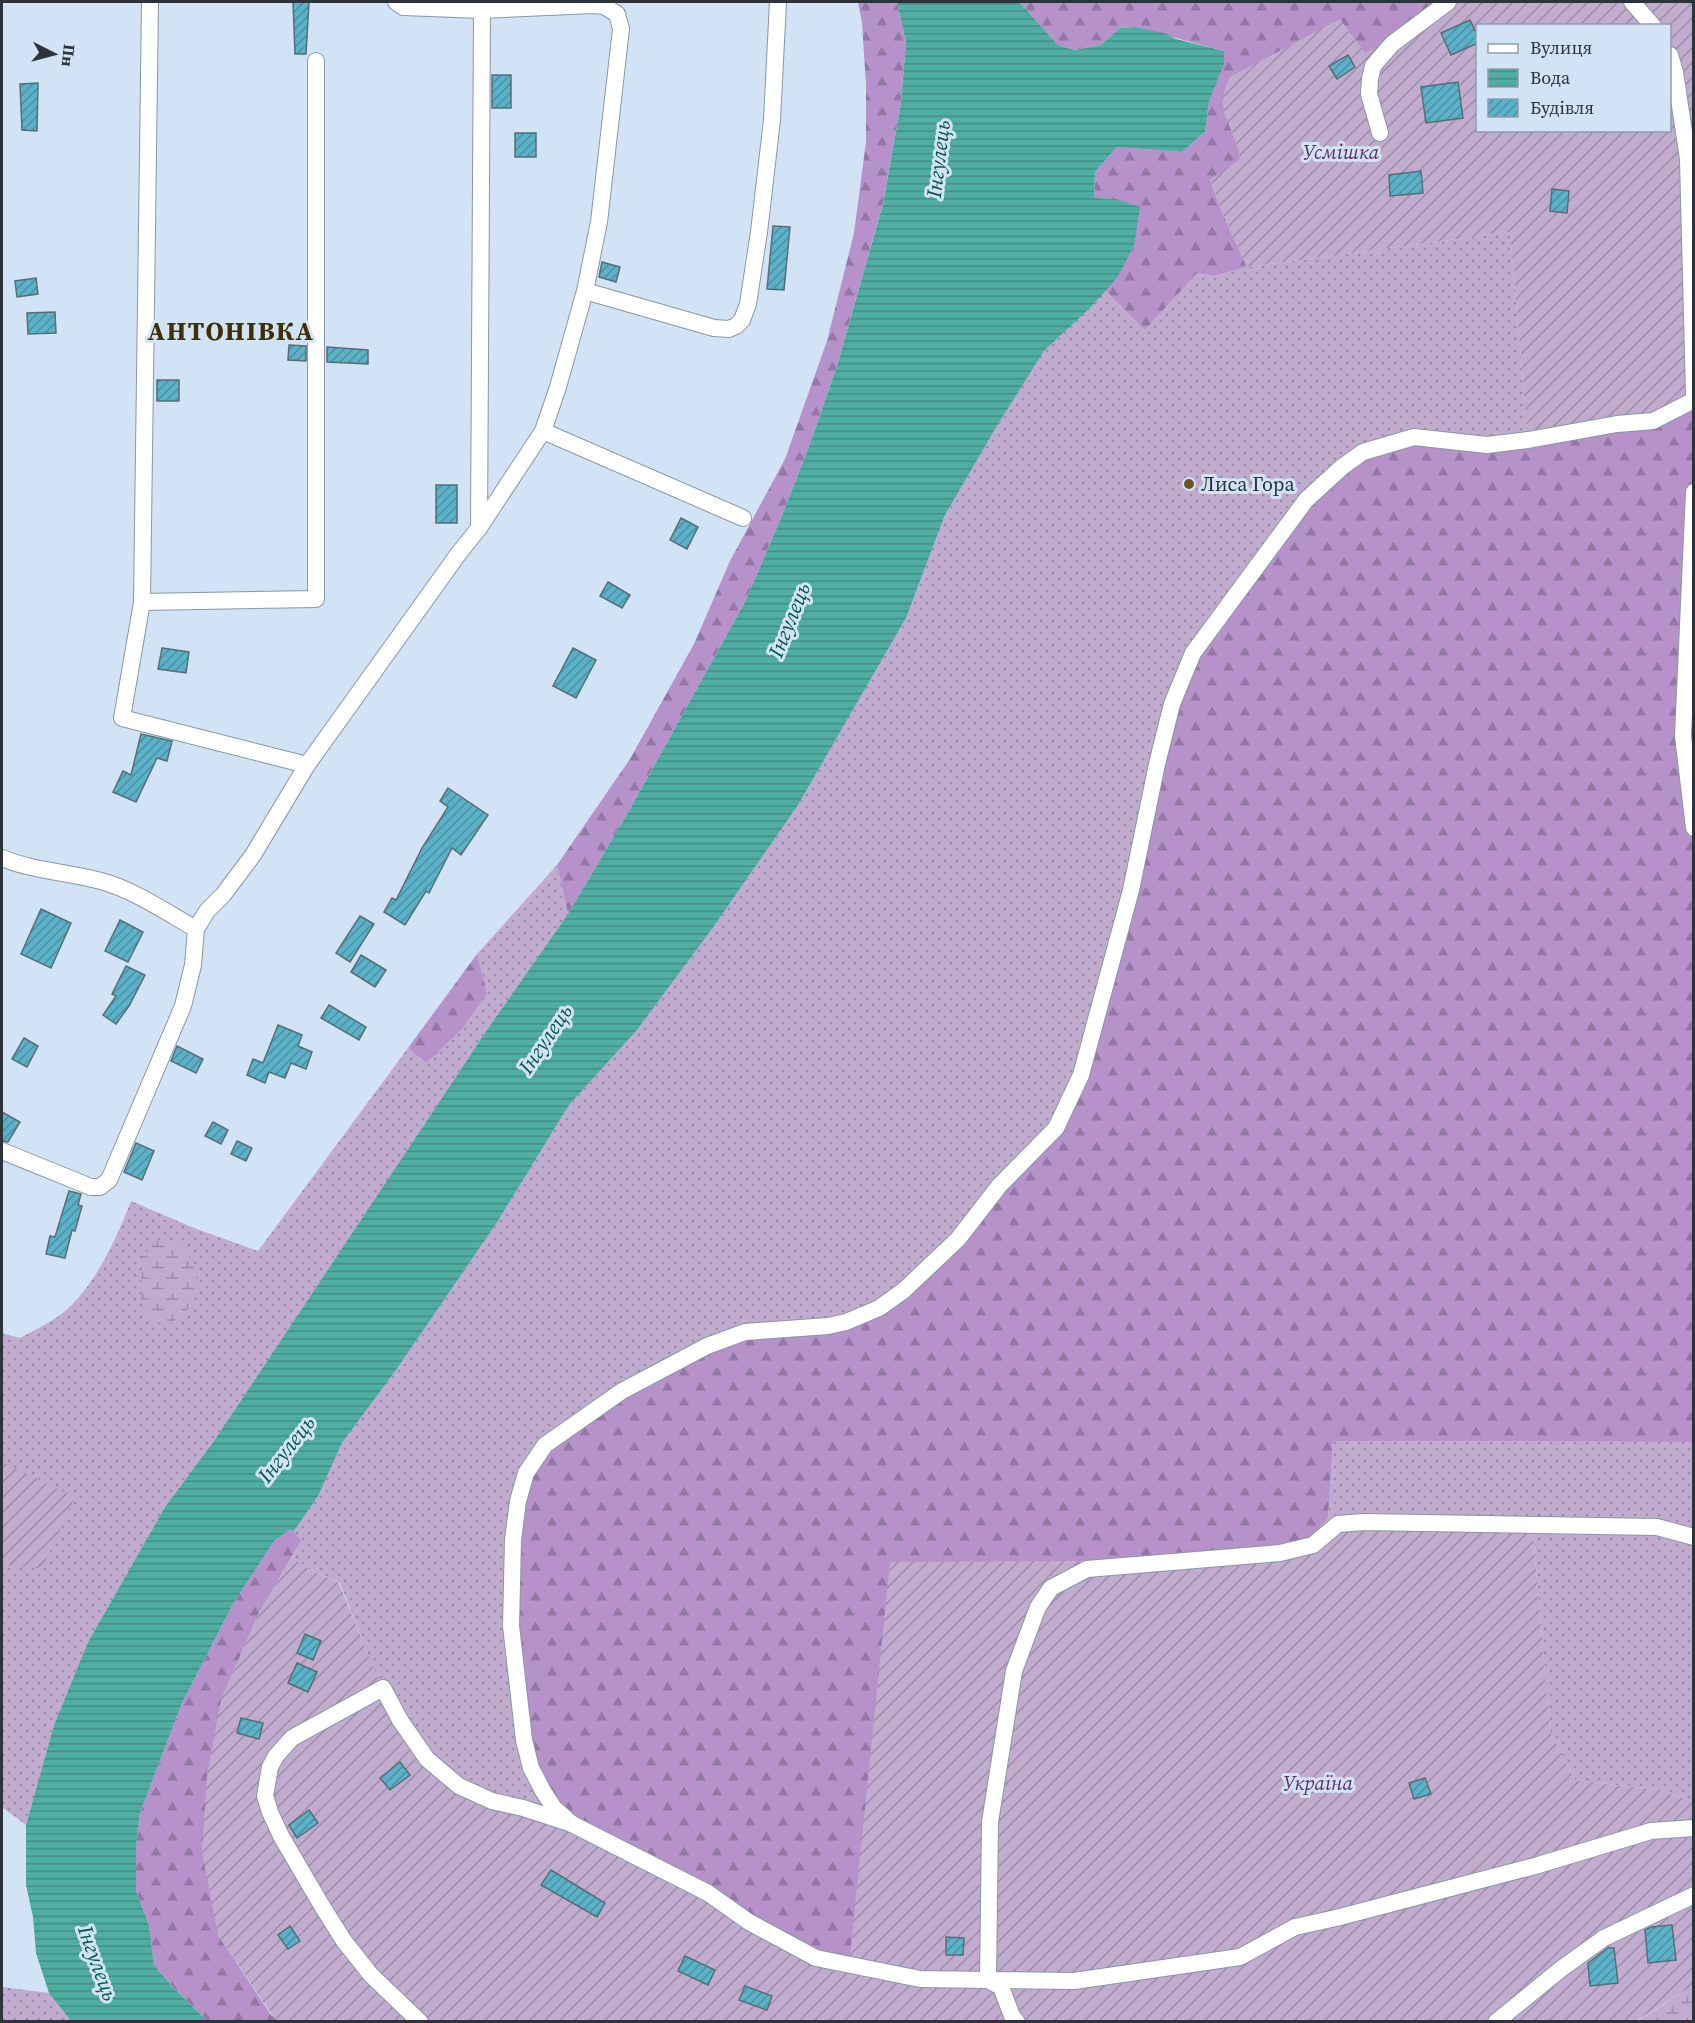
<svg xmlns="http://www.w3.org/2000/svg" width="1695" height="2023" font-family="'Source Serif 4',serif">
<style>
.grass{fill:url(#grass-dots)}
.forest{fill:url(#forest-firs)}
.wetland{fill:url(#wetland-marsh)}
.garden{fill:url(#garden-furrows);fill-rule:evenodd}
.water{fill:url(#water-rules)}
.building{fill:url(#building-hatch);stroke:#566e75;stroke-width:1.5}
.lines{fill:none;stroke-linecap:round;stroke-linejoin:round}
.street-casing{stroke:#8897a8;stroke-width:18}
.street{stroke:#fff;stroke-width:16}
.poi-dot{fill:#685523;stroke:#d2e3f5;stroke-width:2}
.labels{text-anchor:middle;dominant-baseline:central;stroke-width:6;stroke-linejoin:round;paint-order:stroke}
.park-label{font-size:20px;font-style:italic;fill:#5d2e73;stroke:#d2e3f5}
.poi-label{font-size:20px;fill:#2c333a;stroke:#d2e3f5;text-anchor:start}
.water-label{font-size:21px;font-style:italic;fill:#00554e;stroke:#d2e3f5}
.district-label{font-size:26px;font-weight:bold;letter-spacing:1.5px;fill:#3e2f05;stroke:#d2e3f5}
</style>
<defs>
<pattern id="grass-dots" width="8" height="8" patternUnits="userSpaceOnUse" patternTransform="scale(1.5)"><rect width="8" height="8" fill="#c1abce"/><path d="M2 2h.1M6 6h.1" fill="none" stroke="#9d8ca8" stroke-width="1.8" stroke-linecap="round"/></pattern>
<pattern id="forest-firs" width="22" height="20" patternUnits="userSpaceOnUse" patternTransform="scale(1.5)"><rect width="22" height="20" fill="#b691ca"/><path d="M5 1l3.5 6h-7zM16 11l3.5 6h-7z" fill="#9477a5"/></pattern>
<pattern id="wetland-marsh" width="20" height="14" patternUnits="userSpaceOnUse" patternTransform="scale(1.5)"><rect width="20" height="14" fill="#c1abce"/><path d="M1 5h8M5 5V1M11 12h8M15 12V8" fill="none" stroke="#9d8ca8"/></pattern>
<pattern id="garden-furrows" width="10" height="10" patternUnits="userSpaceOnUse" patternTransform="scale(1.5)"><rect width="10" height="10" fill="#c1abce"/><path d="M-1 1l2-2M0 10L10 0M9 11l2-2" fill="none" stroke="#9d8ca8"/></pattern>
<pattern id="water-rules" width="6" height="5" patternUnits="userSpaceOnUse" patternTransform="scale(1.5)"><rect width="6" height="5" fill="#50ada2"/><path d="M0 2.5h6" fill="none" stroke="#438d85"/></pattern>
<pattern id="building-hatch" width="6" height="6" patternUnits="userSpaceOnUse" patternTransform="scale(1.5)"><rect width="6" height="6" fill="#5ab1c8"/><path d="M-1 1l2-2M0 6l6-6M5 7l2-2" fill="none" stroke="#4b91a3"/></pattern>
</defs>
<rect width="100%" height="100%" fill="#d2e3f5"/>
<g class="grass">
<path d="M1510,232L1528,440L1131,890L1056,1128L572,1824L459,1786L400,1720L377,1677L340,1583L307,1568L292,1557L301,1541L294,1531L318,1495L342,1443L394,1373L496,1224L569,1105L637,1030L712,929L798,805L906,618L945,515L997,426L1044,351L1089,309L1105,290L1145,330L1197,273L1214,276L1247,267Z"/>
<path d="M557,865L568,914L489,1027L214,1441L165,1507L88,1642L54,1725L26,1825L2,1807V1333L20,1338C32,1331 46,1325 57,1317C91,1295 117,1238 131,1201L194,1228L258,1251L408,1048L426,1063L487,993L477,954Z"/>
<path d="M1333,1441L1693,1442V1801L1658,1790L1575,1780L1550,1731L1533,1532L1308,1541L1328,1518Z"/>
<path d="M2,1987L49,1993L71,2021H2Z"/>
</g>
<g class="forest">
<path d="M858,2H897L906,42L901,103L883,203L837,366L810,444L781,518L745,602L630,809L568,914L557,865L630,759L694,644L730,561L785,459L827,341L854,233L866,142V85L862,23Z"/>
<path d="M1019,2H1437L1380,46L1365,54L1224,111L1239,150L1240,160L1210,180L1222,212L1247,267L1214,276L1197,273L1145,330L1105,290L1117,278L1116,199L1094,198L1095,172L1117,147L1182,152L1205,132L1209,101L1224,51L1135,27L1120,28L1101,45L1074,50L1058,45Z"/>
<path d="M1693,400V1442L1333,1441L1328,1518L1308,1541L1281,1547L1081,1561L849,1966L572,1824L543,1791L516,1680L518,1501L545,1445L707,1346L807,1328L879,1308L1056,1128L1081,1075L1193,653L1342,467L1414,437L1487,445Z"/>
<path d="M477,954L487,993L462,1029L426,1063L408,1048Z"/>
<path d="M289,1530L294,1531L301,1541L259,1613L221,1700L218,1935L271,2015L279,2021H207L171,1985L154,1965L149,1925L136,1891V1847L140,1813L182,1703L233,1604L274,1541Z"/>
</g>
<g class="wetland">
<path d="M167,1239C183,1243 190,1258 199,1271L194,1304L168,1326L148,1318L141,1300L142,1257L156,1241Z"/>
<path d="M1693,1986V2018L1688,2021L1636,2022Z"/>
</g>
<g class="garden">
<path d="M1437,2H1693V400L1653,421L1528,440L1510,232L1247,267L1222,212L1210,180L1240,159C1236,125 1211,113 1230,77L1340,19L1365,53L1380,46ZM1478,26H1670V130H1478Z"/>
<path d="M2,1462L75,1497L42,1569L2,1564Z"/>
<path d="M1364,1527L1533,1532L1550,1731L1575,1780L1658,1790L1693,1801V1986L1636,2021H279L272,2015L218,1935L202,1852L207,1776L221,1700L259,1613L292,1557L307,1568L339,1583L377,1676L400,1720L459,1786L523,1808L749,1922L849,1965L890,1562L1081,1561L1281,1547Z"/>
</g>
<path class="water" d="M897,2H1019L1058,45L1074,50L1101,45L1120,28L1135,27L1167,34L1176,39L1224,51V64L1209,101L1205,132L1182,152L1117,147L1095,172L1094,198L1116,199L1140,207L1134,246L1117,278L1089,309L1044,351L997,426L945,515L906,618L798,805L712,929L637,1030L569,1105L496,1224L394,1373L342,1443L318,1496L294,1531L289,1530L274,1541L233,1604L182,1703L140,1813L136,1847V1891L149,1925L154,1965L171,1985L207,2021H71L49,1993L36,1953L33,1917L26,1885V1825L54,1725L88,1642L165,1507L214,1441L489,1027L568,914L630,809L745,602L781,518L810,444L837,366L883,204L901,103L906,42Z"/>
<g class="building">
<path d="M293,2H309L306,54H295Z"/>
<path d="M1470,20L1478,37V43L1451,55L1441,33Z"/>
<path d="M1348,55L1355,67L1337,79L1329,66Z"/>
<rect x="492" y="75" width="19" height="33"/>
<path d="M1458,82L1463,118L1426,123L1421,87Z"/>
<path d="M38,83L37,131L22,130L20,84Z"/>
<rect x="515" y="133" width="21" height="24"/>
<path d="M1421,171L1423,193L1390,196L1389,175Z"/>
<path d="M1552,189L1569,191L1567,213L1550,211Z"/>
<path d="M773,226L790,227L784,290L767,289Z"/>
<path d="M602,262L620,267L616,282L599,277Z"/>
<path d="M36,278L38,294L17,297L15,281Z"/>
<path d="M55,312L56,333L28,334L27,313Z"/>
<path d="M289,345L306,346V361L288,360Z"/>
<path d="M327,347L368,350V364L327,362Z"/>
<rect x="157" y="380" width="22" height="21"/>
<rect x="436" y="485" width="21" height="38"/>
<path d="M681,518L698,527L687,549L670,540Z"/>
<path d="M608,582L630,595L622,608L600,596Z"/>
<path d="M162,648L189,652L186,673L158,669Z"/>
<path d="M573,648L596,660L576,698L553,686Z"/>
<path d="M141,734L172,741L167,761L157,758L136,802L113,792L123,771L131,775Z"/>
<path d="M448,788L488,815L461,855L452,848L429,893L426,891L405,925L384,912L392,898L396,900L422,848L448,807L440,801Z"/>
<path d="M41,909L71,923L51,968L21,954Z"/>
<path d="M360,916L374,924L350,962L336,953Z"/>
<path d="M120,920L143,932L128,962L105,951Z"/>
<path d="M361,955L386,970L375,987L351,972Z"/>
<path d="M126,966L145,975L129,1006L116,1024L103,1015L116,996L112,994Z"/>
<path d="M329,1005L366,1027L359,1040L321,1018Z"/>
<path d="M278,1025L302,1035L298,1046L312,1052L306,1069L291,1063L285,1078L269,1072L265,1083L247,1075L253,1059L263,1063Z"/>
<path d="M24,1038L38,1046L27,1067L12,1059Z"/>
<path d="M177,1046L203,1059L196,1073L171,1061Z"/>
<path d="M2,1112L20,1122L8,1142L2,1141Z"/>
<path d="M213,1122L228,1130L221,1144L205,1136Z"/>
<path d="M237,1141L252,1148L246,1161L231,1154Z"/>
<path d="M136,1143L154,1151L142,1180L124,1172Z"/>
<path d="M69,1191L81,1194L78,1205L82,1206L75,1231L72,1230L65,1258L46,1254L50,1236L55,1237Z"/>
<path d="M305,1634L321,1641L313,1660L297,1653Z"/>
<path d="M297,1663L317,1672L308,1692L288,1683Z"/>
<path d="M241,1718L263,1723L259,1739L237,1733Z"/>
<path d="M400,1762L410,1775L390,1790L380,1778Z"/>
<path d="M1425,1778L1431,1794L1414,1799L1409,1783Z"/>
<path d="M309,1810L318,1823L297,1838L289,1825Z"/>
<path d="M551,1870L605,1903L597,1917L541,1885Z"/>
<path d="M1672,1925L1676,1960L1648,1963L1645,1930L1651,1927Z"/>
<path d="M290,1926L300,1941L288,1949L278,1935Z"/>
<path d="M946,1937L964,1938L963,1955H946Z"/>
<path d="M1608,1948H1614L1618,1983L1590,1986L1588,1963Z"/>
<path d="M685,1956L715,1970L708,1985L678,1971Z"/>
<path d="M745,1986L772,1996L767,2010L739,2000Z"/>
</g>
<g class="lines">
<defs>
<g id="street">
<path d="M150,2L142,602L316,599V61"/>
<path d="M1632,2L1653,26"/>
<path d="M1670,55L1675,72L1688,159L1694,394"/>
<path d="M1380,133L1369,94L1370,79L1373,66L1392,44L1448,2"/>
<path d="M585,291L714,328L729,329L736,326L742,320L748,304L759,232L772,120L778,2"/>
<path d="M543,431L743,518"/>
<path d="M1694,492L1683,736L1694,828"/>
<path d="M479,528L482,10"/>
<path d="M142,602L122,718L307,765"/>
<path d="M2,858C33,871 68,872 101,881C134,890 166,912 196,929"/>
<path d="M2,1151L91,1187H100L109,1180L183,1006L193,965L196,929L207,911L223,895L253,855L307,765L459,553L479,528L543,431L558,387L585,291L599,222L621,29L617,14L604,6L594,5L482,10L403,7L396,2"/>
<path d="M1694,1537L1657,1527L1364,1522L1338,1524L1313,1545L1280,1553L1087,1569L1051,1588L1038,1607L1014,1671L990,1822L988,1980L1074,1981L1240,1957L1295,1927L1336,1918L1535,1866L1651,1831L1694,1828"/>
<path d="M572,1824L554,1808L543,1791L531,1768L524,1740L511,1626L513,1540L518,1501L526,1473L545,1445L622,1391L707,1346L745,1332L828,1326L846,1322L879,1308L903,1291L958,1239L999,1186L1056,1128L1081,1075L1131,890L1157,764L1172,704L1193,653L1306,500L1342,467L1363,452L1414,437L1487,445L1528,440L1617,424L1653,421L1694,400"/>
<path d="M420,2022L371,1975L344,1941L322,1906L281,1836L270,1812L265,1796L270,1767L276,1756L292,1738L383,1688L400,1720L427,1759L459,1786L492,1801L523,1808L572,1824L708,1893L749,1922L816,1958L920,1979L988,1980L1001,1987L1012,2016L1017,2022"/>
<path d="M1496,2022L1561,1969L1604,1938L1694,1895"/>
</g>
</defs>
<use href="#street" class="street-casing"/>
<use href="#street" class="street"/>
</g>
<circle class="poi-dot" cx="1189" cy="484" r="6"/>
<g class="labels">
<g class="park-label">
<text x="1341" y="152">Усмішка</text>
<text x="1318" y="1783">Україна</text>
</g>
<g class="poi-label">
<text x="1201" y="484">Лиса Гора</text>
</g>
<g class="water-label">
<text transform="translate(938 159) rotate(-83)">Інгулець</text>
<text transform="translate(789 620) rotate(-68)">Інгулець</text>
<text transform="translate(545 1039) rotate(-56)">Інгулець</text>
<text transform="translate(286 1449) rotate(-52)">Інгулець</text>
<text transform="translate(98 1963) rotate(70)">Інгулець</text>
</g>
<g class="district-label">
<text x="231" y="331">АНТОНІВКА</text>
</g>
</g>
<rect width="1695" height="2023" fill="none" stroke="#2c333a" stroke-width="6"/>
<rect x="1476" y="24" width="195" height="108" fill="#d2e3f5" stroke="#909daa" stroke-width="1.5"/>
<rect x="1488" y="44" width="30" height="9" fill="#ffffff" stroke="#909daa" stroke-width="1.5"/>
<text x="1530" y="54" font-size="18" fill="#2c333a">Вулиця</text>
<rect x="1488" y="69" width="30" height="18" fill="url(#water-rules)" stroke="#909daa" stroke-width="1.5"/>
<text x="1530" y="84" font-size="18" fill="#2c333a">Вода</text>
<rect x="1488" y="99" width="30" height="18" fill="url(#building-hatch)" stroke="#909daa" stroke-width="1.5"/>
<text x="1530" y="114" font-size="18" fill="#2c333a">Будівля</text>
<g transform="translate(54 54) rotate(96)" stroke="#d2e3f5" stroke-width="4.5" paint-order="stroke">
<path d="M0-4.5L10 22L0 15L-10 22Z" fill="#2c333a"/>
<text y="-9" font-size="16" font-weight="bold" text-anchor="middle" fill="#2c333a">Пн</text>
</g>
</svg>
